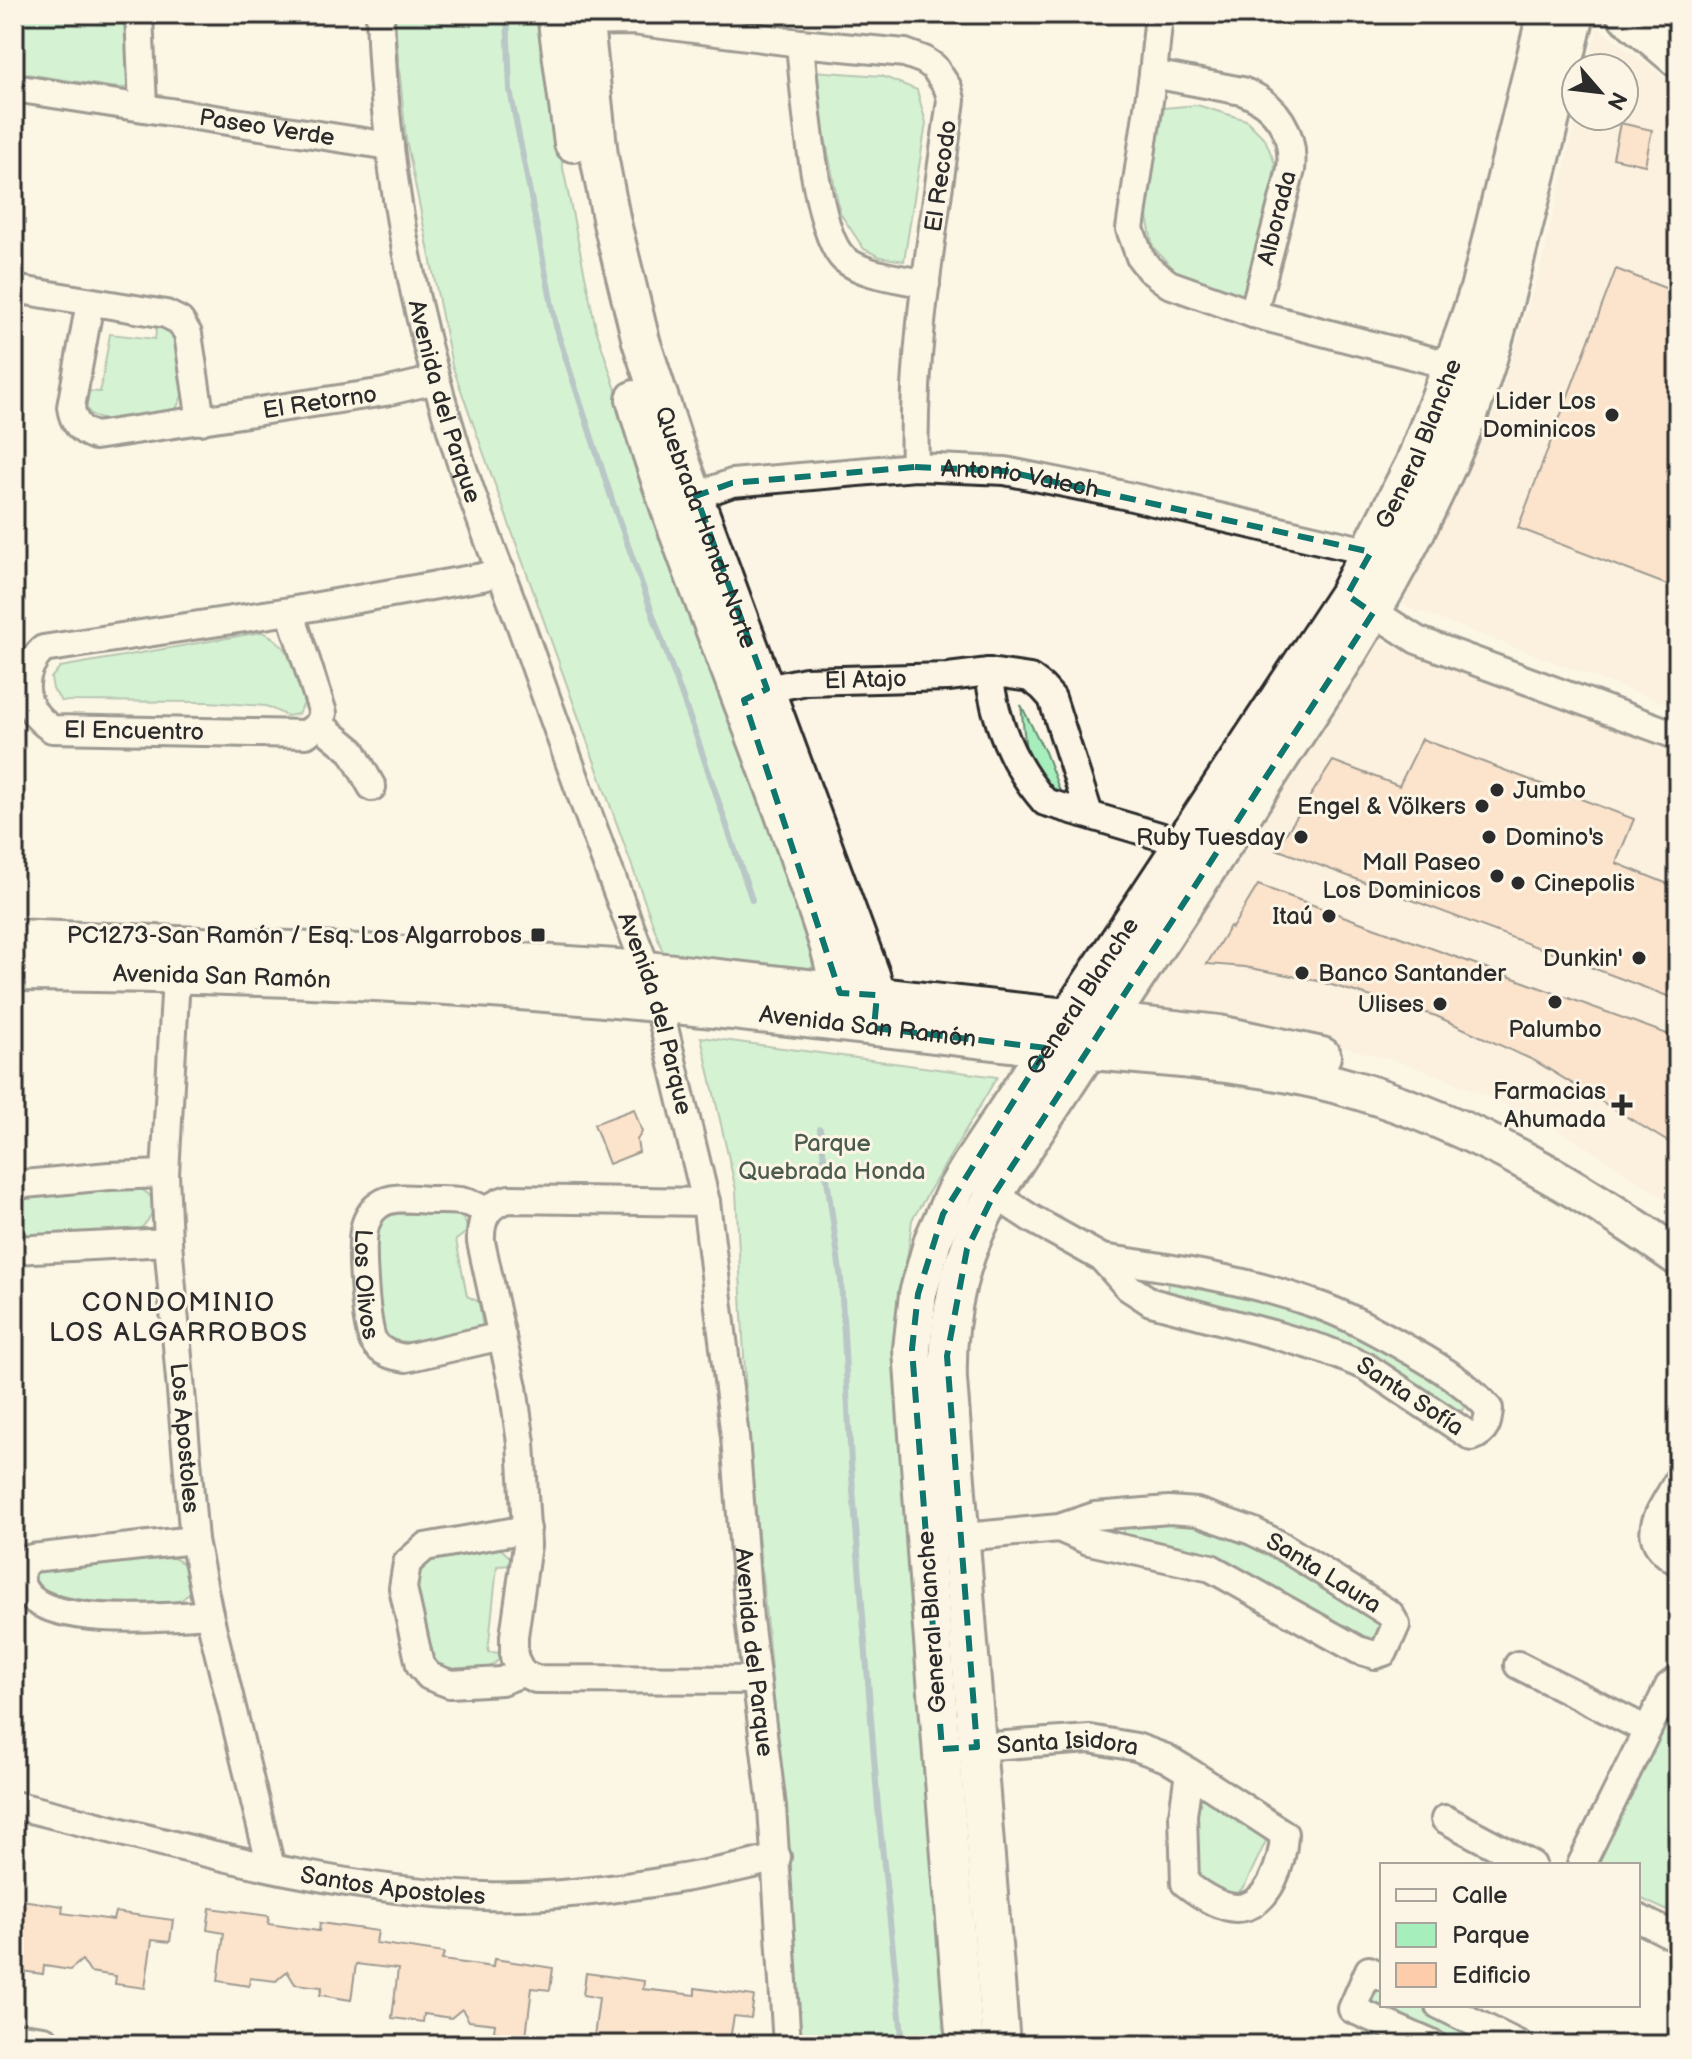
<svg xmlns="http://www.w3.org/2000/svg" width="1692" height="2059" font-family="'Balsamiq Sans',sans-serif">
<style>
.built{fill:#fce9d4}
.green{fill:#a6eebc;stroke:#688c74;stroke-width:2}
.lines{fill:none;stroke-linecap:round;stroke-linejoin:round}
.stream{stroke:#678ea1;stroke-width:6}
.building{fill:#fcccab;stroke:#2b2b2b;stroke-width:2}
.street-casing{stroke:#2b2b2b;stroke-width:32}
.secondary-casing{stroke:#2b2b2b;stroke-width:42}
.street{stroke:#fcf5e5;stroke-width:26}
.secondary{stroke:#fcf5e5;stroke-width:36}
.marked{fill:none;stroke:#0f766e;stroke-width:6;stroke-dasharray:16 10;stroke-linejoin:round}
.poi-dot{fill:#2b2b2b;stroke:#fcf5e5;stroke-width:3}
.labels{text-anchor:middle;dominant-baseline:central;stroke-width:6;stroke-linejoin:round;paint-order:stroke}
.street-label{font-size:24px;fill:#2b2b2b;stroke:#fcf5e5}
.poi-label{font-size:24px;fill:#2b2b2b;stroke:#fcf5e5;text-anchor:end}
.park-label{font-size:24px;fill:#4a5c4f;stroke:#fcf5e5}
.neighbourhood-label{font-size:26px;letter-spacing:2px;fill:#2b2b2b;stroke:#fcf5e5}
</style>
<rect width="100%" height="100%" fill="#fcf5e5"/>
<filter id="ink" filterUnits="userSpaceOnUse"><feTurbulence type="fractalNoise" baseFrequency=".0125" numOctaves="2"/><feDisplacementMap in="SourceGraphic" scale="16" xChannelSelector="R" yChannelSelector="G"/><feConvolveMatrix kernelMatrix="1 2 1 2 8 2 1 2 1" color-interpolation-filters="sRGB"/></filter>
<g filter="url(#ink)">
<g class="built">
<path d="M1598,27L1678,89V708L1403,605L1497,406L1541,268L1577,116H1624V68H1588Z"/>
<path d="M1367,637L1678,748V1207L1585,1145L1542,1121L1451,1080L1404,1063L1306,1036L1146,1010L1139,1006L1136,1000Z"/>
</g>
<g class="green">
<path d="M14,14H130L131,82L125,88L110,87L14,72Z"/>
<path d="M394,14H544L555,129L596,329L635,448L819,945L812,978L669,969L452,365L406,139Z"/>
<path d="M812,71L882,76L917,90L926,123L904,261L880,257L864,249L840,213Z"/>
<path d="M1197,105L1246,120L1265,139L1275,164L1268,221L1252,299L1179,275L1153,247L1146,211L1164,108Z"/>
<path d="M157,325C186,335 193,391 173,412C149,416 75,438 86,391L100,392L110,334L155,339Z"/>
<path d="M262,632C290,642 296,673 306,700L298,714L287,716L266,706L208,702L61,701L53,689L51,678L60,667Z"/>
<path d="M1021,705L1045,752L1063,799L1051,796L1027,760Z"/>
<path d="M701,1037L997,1077L912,1220L896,1348L949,2045H798L789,1856L747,1418L736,1190Z"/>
<path d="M138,1188C163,1198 153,1218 137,1232L14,1241V1193Z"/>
<path d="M449,1213C461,1214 466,1220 468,1231L456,1240L467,1296L479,1302L483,1328L409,1342L391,1340L379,1326L375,1239L380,1224L384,1218L395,1214Z"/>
<path d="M1170,1278L1246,1289L1371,1337L1471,1397L1456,1419L1166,1295Z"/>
<path d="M1143,1519L1189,1524L1264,1552L1329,1584L1385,1626L1370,1646L1123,1543V1525Z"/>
<path d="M489,1548L501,1549L511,1558L512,1565L497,1566L488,1652L502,1653C495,1675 454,1678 437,1666C435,1664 430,1657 428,1655C424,1629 405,1577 426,1559Z"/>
<path d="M166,1556C187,1561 189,1568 192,1590L183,1599L167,1605H87L34,1591L31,1577L42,1568Z"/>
<path d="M1678,1703V1916L1638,1897V1865H1598L1596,1852Z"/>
<path d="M1198,1790L1267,1839L1245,1885L1233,1899L1194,1888Z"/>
<path d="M1377,1984L1382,1986V2005H1419L1499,2045H1445L1366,2006Z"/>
</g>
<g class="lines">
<g class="stream">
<path d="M507,14L510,90L557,331L615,509L697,738L752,900"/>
<path d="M820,1129L841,1279L851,1464L878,1808L903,2045"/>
</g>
</g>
<g class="building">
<path d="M1620,123L1652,130L1645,165L1613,158Z"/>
<path d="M1616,269L1678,293V589L1518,528Z"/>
<path d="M1422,739L1634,819L1616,863L1678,888V1000L1276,849L1333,761L1399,786Z"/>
<path d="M1258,885L1678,1038V1148L1535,1061L1436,1016L1318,981L1245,967L1207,964L1230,926L1232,928Z"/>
<path d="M634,1109L642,1132L637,1140L639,1152L609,1164L594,1124Z"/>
<path d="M14,1899L63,1906L62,1913L113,1920L115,1912L173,1920L170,1942L152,1940L145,1988L115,1984L116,1976L90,1972L82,1960L70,1970L44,1966L43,1974L14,1970L19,1921H14Z"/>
<path d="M210,1908L269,1916L268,1924L319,1931L320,1923L378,1931L376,1943L444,1953L442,1960L493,1967L494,1959L553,1968L550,1990L532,1988L526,2036L494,2032L495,2024L469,2021L462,2009L451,2018L424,2014L423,2022L392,2018L398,1969L356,1964L351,2000L320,1995L322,1987L295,1984L287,1971L276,1981L250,1978L249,1986L218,1981L224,1933L207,1930Z"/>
<path d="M586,1973L644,1981L643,1989L695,1995V1988L754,1996L751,2018L734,2016L729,2045L625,2043V2045H593L599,1998L583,1995Z"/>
</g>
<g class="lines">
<defs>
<g id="street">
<path d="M139,14L143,107"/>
<path id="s1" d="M380,14C384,161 412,308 456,447C475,509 500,569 522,629C562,743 603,857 647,970L663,1023L706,1202L735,1437L749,1619L772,1807L787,2045"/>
<path d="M1159,14L1153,74L1130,229L1140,257L1149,269L1169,284L1253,314L1453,366"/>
<path d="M570,22L633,21L800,43L905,53L924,60L934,67L948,88L951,100C935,221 911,345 915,467"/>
<path d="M800,43C804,86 814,232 844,259C865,276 901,278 926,284"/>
<path d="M1153,74L1242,91C1277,104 1295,133 1291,170L1253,314"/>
<path id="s2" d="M14,88L390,146"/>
<path d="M14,289L166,314L180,321L188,334L201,421"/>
<path id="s3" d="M90,302L71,407C73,422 80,431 95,436L385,392L436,380"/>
<path id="s4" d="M679,502L732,483L915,467L1005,471L1119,494L1371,552"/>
<path d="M1358,602L1417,640L1678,736"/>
<path d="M290,611L323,713L319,724L306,734L52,729C21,709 17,675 43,649L290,611L482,577L501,571"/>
<path d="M989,672C994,720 1013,766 1045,802L1183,843"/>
<path id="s5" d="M752,696L767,689L806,681L948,677L989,672L1030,678L1042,687L1052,698L1089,814"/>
<path d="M319,724L352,751L372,787"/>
<path id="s6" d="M177,959L165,1174L168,1242L194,1540L209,1614L271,1867"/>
<path d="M14,1185L109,1176L165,1174"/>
<path id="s7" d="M994,1194L1032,1219L1102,1258L1128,1287L1151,1302L1272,1334L1323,1349L1365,1366L1472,1437C1486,1432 1488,1423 1489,1409C1469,1385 1438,1366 1411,1351C1379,1333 1346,1314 1312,1303C1243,1279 1173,1268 1102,1258"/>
<path d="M706,1202L509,1199C487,1204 480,1220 481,1242L513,1387L521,1443L527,1545L514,1636V1657L522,1673L536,1679L756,1680"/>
<path id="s8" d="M487,1212C468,1198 450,1200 428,1200C413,1199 392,1195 379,1205C371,1210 365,1222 364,1231C361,1248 365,1329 374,1342C381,1353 393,1356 406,1358L502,1336"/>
<path d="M14,1250L168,1242"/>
<path d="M1678,1480C1660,1515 1635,1537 1678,1562"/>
<path id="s9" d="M943,1539L1059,1528L1095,1516L1169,1510L1197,1512L1252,1531L1282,1546L1390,1614L1396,1625L1384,1652L1375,1655L1358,1650L1211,1568L1089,1541L1059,1528"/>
<path d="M194,1540L32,1558L21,1567C21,1572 20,1581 22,1586C40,1629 170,1617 209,1614"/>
<path d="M1518,1665L1647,1730"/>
<path d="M522,1673L501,1681L450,1684L429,1676L420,1665L403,1588L407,1563L425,1547L527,1529"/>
<path id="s10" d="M962,1748L1090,1739L1136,1747L1166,1758L1189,1772L1284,1834C1283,1860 1270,1908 1236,1908C1218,1907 1199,1894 1185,1883L1183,1815L1189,1772"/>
<path id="s11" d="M14,1805C168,1842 324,1891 484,1896C548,1898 613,1890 677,1879C710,1873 744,1868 777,1857"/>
<path d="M1445,1819L1532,1865"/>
<path d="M1581,1865L1669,1686L1678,1679"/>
<path d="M1638,1918L1678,1938"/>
<path d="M1382,1977L1369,1970L1352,2009L1434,2045"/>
<path d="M1439,2005L1520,2045"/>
</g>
<g id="secondary">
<path d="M556,14L573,143"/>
<path id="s12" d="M584,14L599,156L612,223L641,341L675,445L871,975L877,995L875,1019"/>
<path d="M1625,14L1678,59"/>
<path d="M635,399C679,556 749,706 800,861C815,909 840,962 840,1013"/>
<path d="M14,938L430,956L647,970L1219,1034L1322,1056"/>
<path id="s13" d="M14,972C140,973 267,976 393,983C596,993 799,1018 1001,1042C1120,1057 1243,1056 1359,1091C1475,1126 1579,1187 1678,1257"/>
<path d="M14,2041L43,2045"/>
<path id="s14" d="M965,2045L927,1565L912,1349L918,1294L933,1240L956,1189L970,1166L1347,595L1414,464L1464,334L1479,289L1546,14"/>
<path d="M1001,2045L948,1380C946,1312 961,1253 994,1194L1335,674C1387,591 1433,506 1469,414C1489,363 1502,310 1516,257C1537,176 1557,95 1576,14"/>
</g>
</defs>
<use href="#street" class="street-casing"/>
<use href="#secondary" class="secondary-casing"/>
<use href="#street" class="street"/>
<use href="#secondary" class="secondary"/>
</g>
</g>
<path d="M0 0H1692V2059H0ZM915,467L1005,471L1371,552L1347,595L1373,613L994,1194L967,1249L947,1356L977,1747L942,1749L912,1349L918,1294L943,1214L1047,1048L874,1028L877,995L840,993L744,700L767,689L696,496L732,483Z" fill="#fcf5e5" fill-opacity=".55" fill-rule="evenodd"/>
<path class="marked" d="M915,467L1005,471L1371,552L1347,595L1373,613L994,1194L967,1249L947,1356L977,1747L942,1749L912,1349L918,1294L943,1214L1047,1048L874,1028L877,995L840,993L744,700L767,689L696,496L732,483Z"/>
<g class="poi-dot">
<circle cx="1612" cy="415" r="8"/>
<circle cx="1497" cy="790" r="8"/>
<circle cx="1482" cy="806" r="8"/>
<circle cx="1301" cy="837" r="8"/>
<circle cx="1489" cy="837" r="8"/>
<circle cx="1497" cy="876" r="8"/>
<circle cx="1518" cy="883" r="8"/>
<circle cx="1329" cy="916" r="8"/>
<rect x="530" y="927" width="16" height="16" rx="4"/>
<circle cx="1639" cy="958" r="8"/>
<circle cx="1302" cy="973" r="8"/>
<circle cx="1555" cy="1002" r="8"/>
<circle cx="1440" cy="1004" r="8"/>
<path d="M1618 1093h8v8h8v8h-8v8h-8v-8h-8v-8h8z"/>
</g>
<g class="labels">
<g class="street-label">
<text stroke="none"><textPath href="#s2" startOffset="256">Paseo Verde</textPath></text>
<text transform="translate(941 176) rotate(-82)">El Recodo</text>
<text transform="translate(1277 218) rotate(-76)">Alborada</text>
<text stroke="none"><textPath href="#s1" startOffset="394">Avenida del Parque</textPath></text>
<text stroke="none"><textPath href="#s3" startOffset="374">El Retorno</textPath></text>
<text stroke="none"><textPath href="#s14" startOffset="1744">General Blanche</textPath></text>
<text stroke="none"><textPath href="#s4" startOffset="346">Antonio Valech</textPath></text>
<text stroke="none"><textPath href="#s12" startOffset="530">Quebrada Honda Norte</textPath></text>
<text stroke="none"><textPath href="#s5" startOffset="116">El Atajo</textPath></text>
<text transform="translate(134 731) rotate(1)">El Encuentro</text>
<text stroke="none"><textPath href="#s13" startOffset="208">Avenida San Ramón</textPath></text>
<text stroke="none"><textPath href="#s14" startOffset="1096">General Blanche</textPath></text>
<text stroke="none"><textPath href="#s1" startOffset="1042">Avenida del Parque</textPath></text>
<text stroke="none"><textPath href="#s13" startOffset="856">Avenida San Ramón</textPath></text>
<text stroke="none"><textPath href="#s8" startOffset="196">Los Olivos</textPath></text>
<text stroke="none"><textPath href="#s7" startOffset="470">Santa Sofía</textPath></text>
<text stroke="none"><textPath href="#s6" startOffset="480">Los Apostoles</textPath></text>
<text stroke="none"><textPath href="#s9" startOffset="398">Santa Laura</textPath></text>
<text transform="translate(932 1622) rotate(-94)">General Blanche</text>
<text stroke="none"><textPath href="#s1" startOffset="1690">Avenida del Parque</textPath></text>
<text stroke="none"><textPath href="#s10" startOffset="106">Santa Isidora</textPath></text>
<text stroke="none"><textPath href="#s11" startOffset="388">Santos Apostoles</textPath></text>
</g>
<g class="poi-label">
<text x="1596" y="401">Lider Los<tspan x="1596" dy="28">Dominicos</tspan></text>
<text x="1513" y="790" text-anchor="start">Jumbo</text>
<text x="1466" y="806">Engel &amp; Völkers</text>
<text x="1285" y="837">Ruby Tuesday</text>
<text x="1505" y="837" text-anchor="start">Domino's</text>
<text x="1481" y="862">Mall Paseo<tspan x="1481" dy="28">Los Dominicos</tspan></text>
<text x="1534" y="883" text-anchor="start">Cinepolis</text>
<text x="1313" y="916">Itaú</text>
<text x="522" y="935">PC1273-San Ramón / Esq. Los Algarrobos</text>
<text x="1623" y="958">Dunkin'</text>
<text x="1318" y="973" text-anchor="start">Banco Santander</text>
<text x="1424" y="1004">Ulises</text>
<text x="1555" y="1029" text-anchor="middle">Palumbo</text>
<text x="1606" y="1091">Farmacias<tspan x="1606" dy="28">Ahumada</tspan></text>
</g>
<g class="park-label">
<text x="832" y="1143">Parque<tspan x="832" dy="28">Quebrada Honda</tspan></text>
</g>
<g class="neighbourhood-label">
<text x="179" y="1303">CONDOMINIO<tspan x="179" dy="30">LOS ALGARROBOS</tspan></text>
</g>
</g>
<rect width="1692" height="2059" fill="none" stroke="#fcf5e5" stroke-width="48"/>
<rect x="24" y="24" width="1644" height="2011" fill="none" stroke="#2b2b2b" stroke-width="3" filter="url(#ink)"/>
<rect x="1380" y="1863" width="260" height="144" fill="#fcf5e5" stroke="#a8a49b" stroke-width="2"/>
<rect x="1396" y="1889" width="40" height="12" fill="#fcf5e5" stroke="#a8a49b" stroke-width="2"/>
<text x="1452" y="1903" font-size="24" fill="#2b2b2b">Calle</text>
<rect x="1396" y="1923" width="40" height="24" fill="#a6eebc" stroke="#a8a49b" stroke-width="2"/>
<text x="1452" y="1943" font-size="24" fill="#2b2b2b">Parque</text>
<rect x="1396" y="1963" width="40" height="24" fill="#fcccab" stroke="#a8a49b" stroke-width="2"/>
<text x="1452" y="1983" font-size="24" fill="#2b2b2b">Edificio</text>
<g transform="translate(1600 92) rotate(118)"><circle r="38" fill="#fcf5e5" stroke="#a8a49b" stroke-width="2"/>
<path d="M0-6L14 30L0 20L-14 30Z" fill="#2b2b2b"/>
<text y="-12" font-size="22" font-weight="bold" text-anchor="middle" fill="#2b2b2b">N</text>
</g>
</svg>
